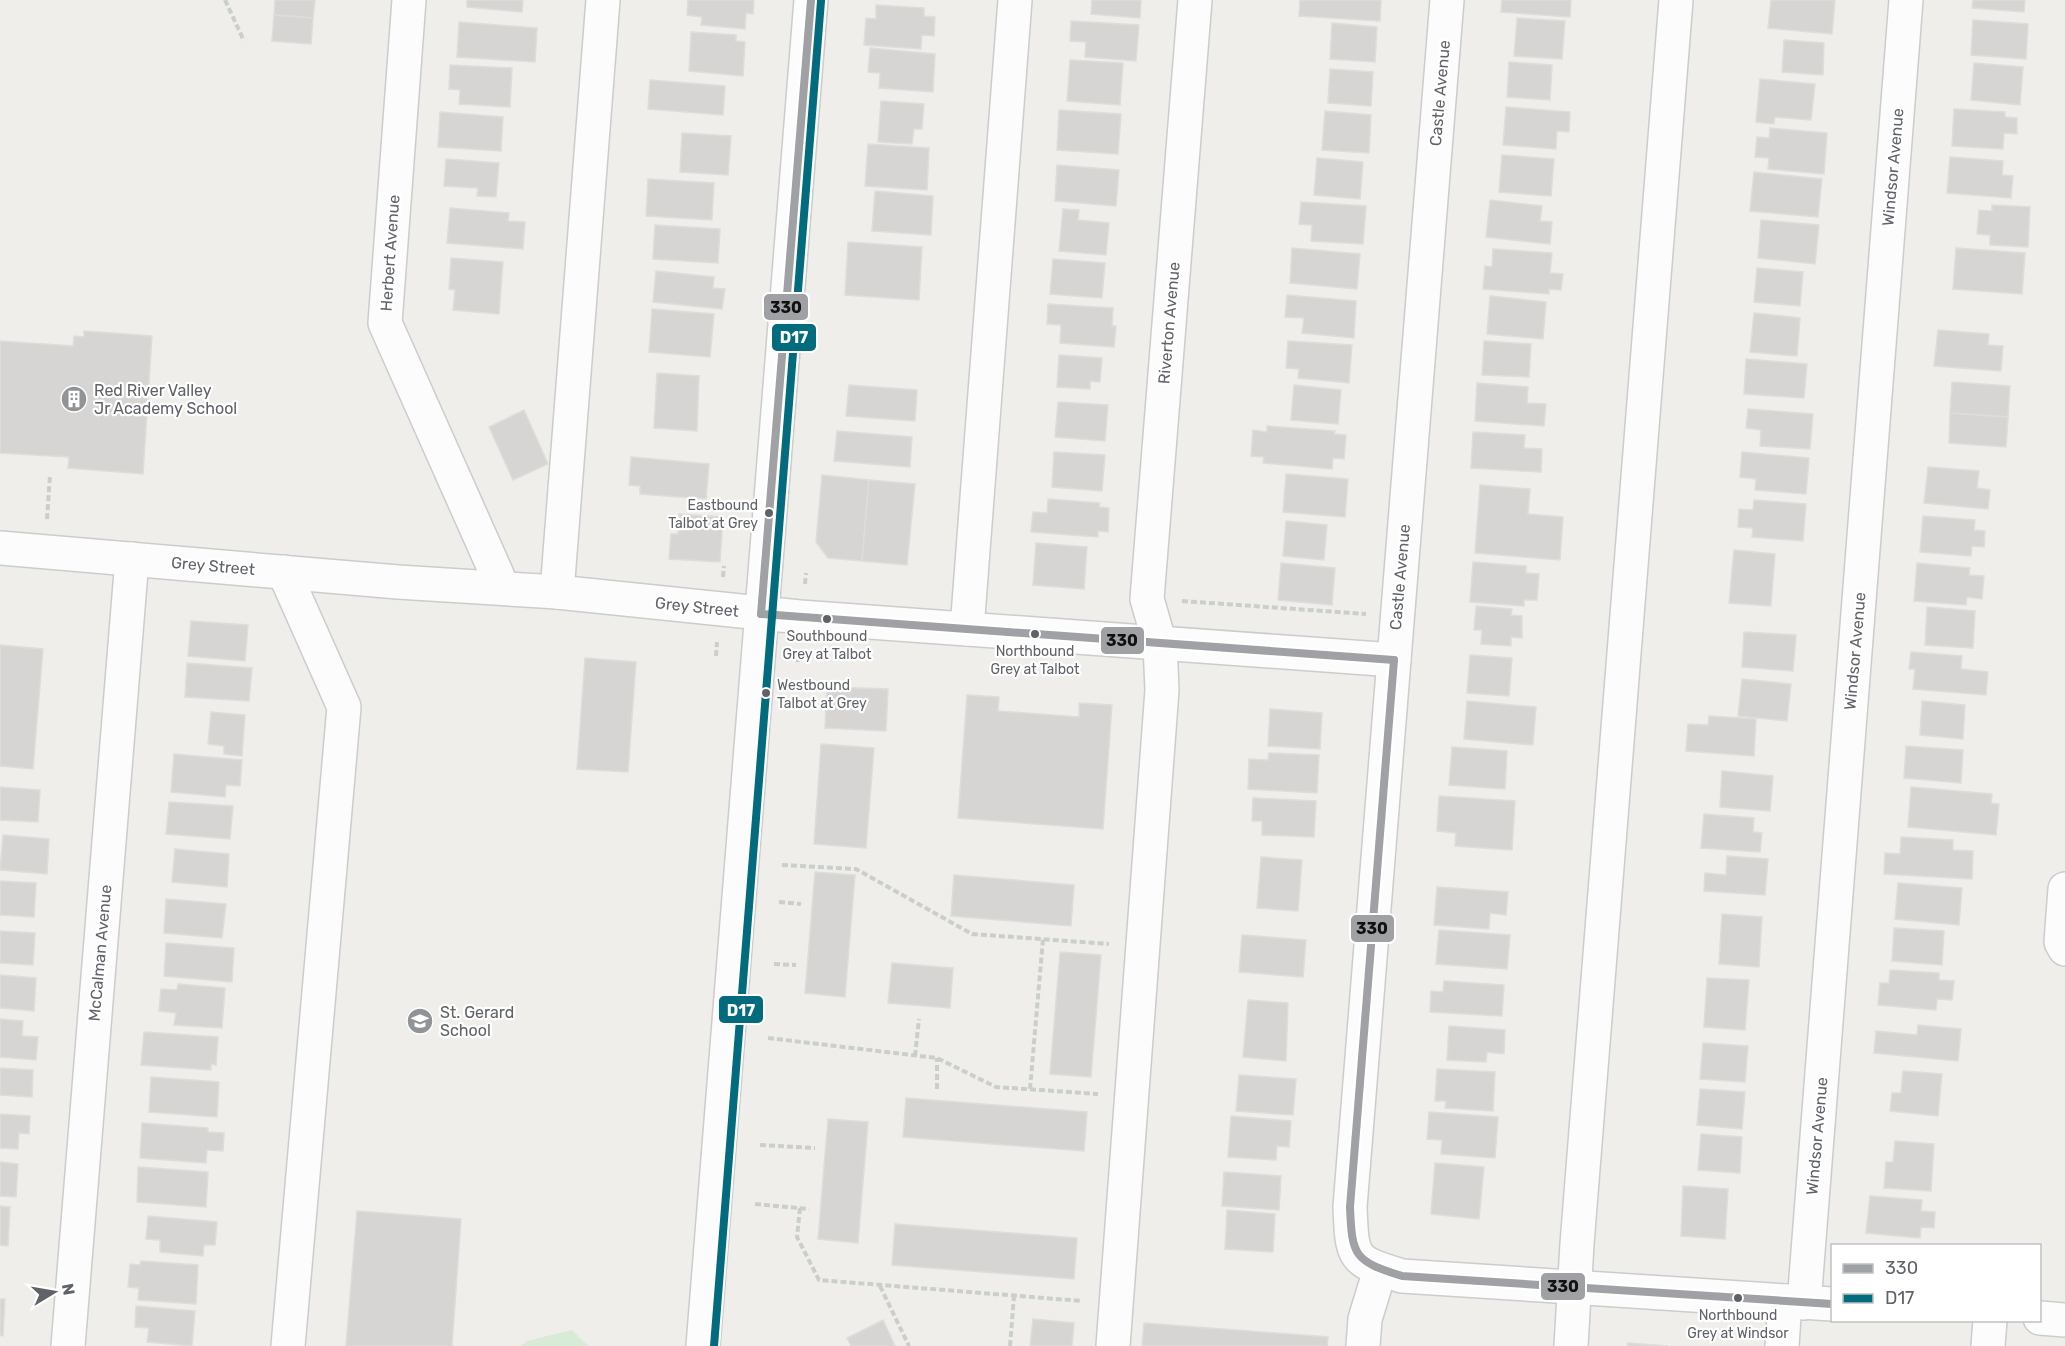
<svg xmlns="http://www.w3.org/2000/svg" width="2065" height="1346" font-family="Rubik,sans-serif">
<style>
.green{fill:#d8ebd6}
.building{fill:#d6d5d3;stroke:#deddd9;stroke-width:1.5}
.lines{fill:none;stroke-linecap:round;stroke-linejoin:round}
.minor-casing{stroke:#cbcccc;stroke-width:36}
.path{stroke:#cacfcc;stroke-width:4;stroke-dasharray:6 3;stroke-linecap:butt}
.minor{stroke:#fdfcfc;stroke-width:33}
.bus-1-casing{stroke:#fff;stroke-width:12}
.bus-2-casing{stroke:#fff;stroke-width:12}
.bus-1{stroke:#9fa1a4;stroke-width:8}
.bus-2{stroke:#026c7e;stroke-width:8}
.bus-dot{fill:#5f6368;stroke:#fff;stroke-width:2}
.labels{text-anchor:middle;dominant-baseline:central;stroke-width:4.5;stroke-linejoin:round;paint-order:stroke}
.bus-label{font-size:14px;fill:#5f6368;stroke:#fff}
.street-label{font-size:16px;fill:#5f6368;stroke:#fff}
.poi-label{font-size:16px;fill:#5f6368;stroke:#fff;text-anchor:start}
.line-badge{stroke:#fff;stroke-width:2}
.badge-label{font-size:16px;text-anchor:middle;font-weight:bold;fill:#fff}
.pale-badge-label{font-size:16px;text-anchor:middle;font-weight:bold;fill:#111}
</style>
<rect width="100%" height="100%" fill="#efeeea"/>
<path class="green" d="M572,1330L588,1346H521L527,1341Z"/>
<g class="building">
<path d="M275,0H315L313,18L274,15Z"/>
<path d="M467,0H523L522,12L467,7Z"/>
<path d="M688,0H754L753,14L746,13L745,29L701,25L702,17L687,15Z"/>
<path d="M1092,0H1141L1140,18L1091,14Z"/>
<path d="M1300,0H1381L1380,21L1299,16Z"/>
<path d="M1502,0H1571L1570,17L1501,12Z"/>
<path d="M1771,0H1835L1832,34L1768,28Z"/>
<path d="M1973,0H2025L2024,12L1972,8Z"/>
<path d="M876,5L924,8V16L935,17L934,36L922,35L921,49L864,45L866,18L876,19Z"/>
<path d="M274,15L313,18L311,44L272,41Z"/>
<path d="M1517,18L1565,21L1562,59L1514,56Z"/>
<path d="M1973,20L2028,24L2026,59L1971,55Z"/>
<path d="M1071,21L1139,25L1136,61L1085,57L1086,42L1070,41Z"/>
<path d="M459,22L537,28L535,62L457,57Z"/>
<path d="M1332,23L1377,27L1375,62L1330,59Z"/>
<path d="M691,32L736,35V41L745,42L743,76L689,71Z"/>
<path d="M1784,40L1824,43L1823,75L1782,72Z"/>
<path d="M870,48L935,54L933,92L879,88L880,73L868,72Z"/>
<path d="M1070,60L1123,63L1120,105L1067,101Z"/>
<path d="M1509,62L1552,65L1550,100L1507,97Z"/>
<path d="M1974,63L2023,67L2020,105L1971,100Z"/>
<path d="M450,65L512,68L510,107L459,104L460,90L449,89Z"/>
<path d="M1330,69L1373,72L1371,106L1328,103Z"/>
<path d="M1760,79L1815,84L1811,120L1775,117L1774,124L1756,122Z"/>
<path d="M650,80L725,86L723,115L648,109Z"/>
<path d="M881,101L924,104L922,129H914L912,144L878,142Z"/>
<path d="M1506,107L1570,112L1569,132L1557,131L1556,149L1503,145Z"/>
<path d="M1954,109L2005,112V117L2017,118V134L2004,133L2003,149L1952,146Z"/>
<path d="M1059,110L1121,114L1118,154L1057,150Z"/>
<path d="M1325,111L1371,115L1369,153L1322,150Z"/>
<path d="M440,112L503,117L501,151L438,147Z"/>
<path d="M1770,128L1827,133L1824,174L1768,169L1769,158L1755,157L1757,137L1769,138Z"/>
<path d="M682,133L731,136L728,175L680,172Z"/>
<path d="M868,144L929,148L927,190L865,186Z"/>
<path d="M1502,155L1554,159L1551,196L1499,192Z"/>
<path d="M1950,157L2003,161L2002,175L2013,176L2011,198L1947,193Z"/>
<path d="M1317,158L1363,162L1360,199L1314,195Z"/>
<path d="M446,159L499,163L496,197L477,196L478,188L444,186Z"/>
<path d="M1057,165L1119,170L1116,206L1055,201Z"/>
<path d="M1754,172L1822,179L1818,217L1750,211Z"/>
<path d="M648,179L714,183L712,220L646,216Z"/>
<path d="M875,191L933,196L931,235L872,231Z"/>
<path d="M1490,200L1542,206L1540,221L1552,222L1550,244L1486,237Z"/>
<path d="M1301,202L1366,206L1363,244L1311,241L1312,225L1299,224Z"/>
<path d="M1992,205L2030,207L2028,247L1990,245V235L1977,234L1979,210L1992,211Z"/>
<path d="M450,208L509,213L508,221L525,222L523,249L447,243Z"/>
<path d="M1063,209L1079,210L1078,220L1109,223L1106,255L1059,251Z"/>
<path d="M1761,220L1819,225L1815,264L1758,258Z"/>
<path d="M655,225L720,229L718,263L653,259Z"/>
<path d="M848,242L922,247L919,300L845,295Z"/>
<path d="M1292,248L1360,254L1357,289L1290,283Z"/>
<path d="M1956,248L2025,253L2022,294L1953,289Z"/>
<path d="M1493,249L1552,253L1550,273L1563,274L1561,290L1549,289V294L1483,289L1485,266L1492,267Z"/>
<path d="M451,258L503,262L499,314L453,310L455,290L449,289Z"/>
<path d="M1053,259L1105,263L1102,298L1050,294Z"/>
<path d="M1757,268L1803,272L1800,306L1754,302Z"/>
<path d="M656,271L714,277L713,288L725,289L722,309L653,302Z"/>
<path d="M1287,295L1356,301L1354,338L1302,333L1304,318L1285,317Z"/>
<path d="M1490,296L1546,302L1543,339L1487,334Z"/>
<path d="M1048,304L1113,308L1112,326H1116L1114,347L1060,343L1061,325L1047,324Z"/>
<path d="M652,309L714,314L710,357L649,352Z"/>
<path d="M1754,313L1800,318L1797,356L1750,352Z"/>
<path d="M1938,330L1989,334L1988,345L2003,346L2001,371L1934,366Z"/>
<path d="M84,331L152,336L143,474L68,468L69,457L0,453V341L73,346L74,336L84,337Z"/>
<path d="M1288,341L1352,345L1349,383L1298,378L1299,369L1286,368Z"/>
<path d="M1484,341L1531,344L1529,377L1482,375Z"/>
<path d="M1059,355L1102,358L1100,382L1090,381V389L1057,387Z"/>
<path d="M1746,359L1807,364L1804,398L1744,394Z"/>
<path d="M657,373L699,376L697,431L654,428Z"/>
<path d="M1952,382L2010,386L2008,417L1950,413Z"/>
<path d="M1477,383L1528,387L1527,403L1546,404L1544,426L1475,421Z"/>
<path d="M849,385L917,390L915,421L846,416Z"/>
<path d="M1294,385L1341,390L1338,424L1291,420Z"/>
<path d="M1058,402L1108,405L1105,441L1055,437Z"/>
<path d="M1748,409L1813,414L1810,449L1760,446L1761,430L1746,428Z"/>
<path d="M524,410L548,464L513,480L489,427Z"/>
<path d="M1950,413L2008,417L2006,447L1949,443Z"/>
<path d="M1267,426L1335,431L1334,434L1346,435L1344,459L1333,458L1332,469L1263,463L1264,457L1251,456L1253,430L1267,432Z"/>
<path d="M837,431L912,437L910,467L834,461Z"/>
<path d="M1473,432L1525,435L1524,448L1542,449L1541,472L1471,468Z"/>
<path d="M1054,452L1105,455L1102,491L1052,487Z"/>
<path d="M1742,452L1809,458L1806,494L1755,490L1756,479L1740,477Z"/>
<path d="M631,457L709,464L706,499L640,494V486L629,485Z"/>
<path d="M1928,467L1979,471L1977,488L1990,490L1988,509L1924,503Z"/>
<path d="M1286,474L1348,479L1345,517L1283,512Z"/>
<path d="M822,475L869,480L862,561L828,558L816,542Z"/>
<path d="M869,480L915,484L907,565L862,561Z"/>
<path d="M1480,485L1530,489L1528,514L1563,517L1560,560L1475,553Z"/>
<path d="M1048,499L1100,503L1099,507L1109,508L1108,532L1098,531V537L1031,532L1033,512L1047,513Z"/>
<path d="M1754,500L1806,504L1803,541L1752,537L1753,528L1738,527L1739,509L1753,510Z"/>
<path d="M679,514L723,517L720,562L669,559L671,534H678Z"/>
<path d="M1923,516L1975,520L1974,530L1985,531L1984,547L1972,546L1971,556L1920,552Z"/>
<path d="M1286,521L1327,525L1324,560L1283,556Z"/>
<path d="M1036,543L1087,547L1084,589L1033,585Z"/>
<path d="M1734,550L1775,554L1771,606L1729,603Z"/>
<path d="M1473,562L1526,566V573L1539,574L1537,600H1524V606L1470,602Z"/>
<path d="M1281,563L1335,568L1332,605L1278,600Z"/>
<path d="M1917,563L1970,568L1969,575L1984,576L1982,599L1967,597L1966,605L1914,601Z"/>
<path d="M1476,606L1512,609L1511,615L1522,616V638L1511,637V646L1481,644L1482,630H1474Z"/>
<path d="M1927,607L1975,611L1973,648L1925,645Z"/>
<path d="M191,621L248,625L245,661L188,656Z"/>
<path d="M1744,632L1796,635L1793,671L1742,667Z"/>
<path d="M0,645L43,649L33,769L0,766Z"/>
<path d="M1911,652L1962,656L1961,669L1988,672L1986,695L1913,689L1915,669H1909Z"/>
<path d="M1470,655L1512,658L1509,696L1467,693Z"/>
<path d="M585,658L636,662L628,772L577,769Z"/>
<path d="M187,663L252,668L249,701L185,697Z"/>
<path d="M1742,679L1791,684L1787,721L1738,716Z"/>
<path d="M827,687L888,689L886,731L825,728Z"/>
<path d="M967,695L999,697L998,711L1079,717V703L1112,705L1103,829L958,818Z"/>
<path d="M1467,701L1536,707L1533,745L1464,739Z"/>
<path d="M1922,701L1965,705L1963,739L1920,735Z"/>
<path d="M1270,709L1322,713L1320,749L1268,746Z"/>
<path d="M211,712L245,715L242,756L224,754V746L208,744Z"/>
<path d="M1709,716L1756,719L1754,756L1686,751L1688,724L1708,725Z"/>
<path d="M821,744L874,748L866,848L814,844Z"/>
<path d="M1906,746L1963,750L1961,783L1904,778Z"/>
<path d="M1452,747L1507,751L1505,789L1449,785Z"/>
<path d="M1269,753L1319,755L1317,793L1248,789L1249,759L1268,760Z"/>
<path d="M174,754L242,760L240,786L226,785L225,797L171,792Z"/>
<path d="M1722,771L1773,776L1770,811L1720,807Z"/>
<path d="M0,787L40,790L38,822L0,820Z"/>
<path d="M1911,787L1992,794L1991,803L1999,804L1996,835L1908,827Z"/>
<path d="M1439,796L1515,801L1512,850L1455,846L1456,833L1437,831Z"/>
<path d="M1253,798L1316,801L1314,837L1262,835V821H1252Z"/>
<path d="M169,802L233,806L230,839L166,834Z"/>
<path d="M1704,814L1754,818L1753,832L1762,833L1760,852L1701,848Z"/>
<path d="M3,835L49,839L47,874L0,870Z"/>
<path d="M1901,837L1953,840V850L1973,851L1972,879L1884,874L1885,853L1900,854Z"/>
<path d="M175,849L229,854L227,887L172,882Z"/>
<path d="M1727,856L1768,859L1765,895L1704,891L1705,873L1726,875Z"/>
<path d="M1261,857L1302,860L1298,911L1257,908Z"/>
<path d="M815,872L855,875L845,997L805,993Z"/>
<path d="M954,875L1074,885L1071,926L951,916Z"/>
<path d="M0,881L36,883L34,917L0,915Z"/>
<path d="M1898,883L1962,888L1959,925L1895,919Z"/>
<path d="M1437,887L1508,892L1506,915L1490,913L1489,929L1434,925Z"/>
<path d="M166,899L226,904L222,938L164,933Z"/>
<path d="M1722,914L1762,917L1759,967L1719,964Z"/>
<path d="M1894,928L1944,931L1942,965L1892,961Z"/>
<path d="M1439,930L1510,935L1507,969L1436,964Z"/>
<path d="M0,931L35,933L33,965L0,963Z"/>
<path d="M1242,935L1306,940L1303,977L1239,972Z"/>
<path d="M166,943L234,948L232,982L164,976Z"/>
<path d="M1060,952L1101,955L1091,1077L1050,1074Z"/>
<path d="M892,963L953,968L950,1008L888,1003Z"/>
<path d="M1890,970L1939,973V980L1954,981L1952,1000L1937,999L1936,1010L1878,1005L1880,983H1889Z"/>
<path d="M0,975L36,978L34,1011L0,1008Z"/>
<path d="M1707,978L1749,980L1745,1030L1704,1027Z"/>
<path d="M1444,981L1504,985L1502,1016L1430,1012L1431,991L1443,992Z"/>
<path d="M178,984L225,988L222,1028L174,1025L176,1013L159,1011L161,989L177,990Z"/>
<path d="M1248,1000L1288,1003L1286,1061L1243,1057Z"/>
<path d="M0,1019L23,1021L22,1036L38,1037L36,1060L0,1057Z"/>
<path d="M1918,1025L1961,1029L1958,1061L1874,1053L1876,1031L1917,1035Z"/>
<path d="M1449,1026L1505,1030L1504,1054L1487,1052L1486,1062L1447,1060Z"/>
<path d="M144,1032L218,1037L216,1065L211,1064V1070L141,1065Z"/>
<path d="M1703,1043L1748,1046L1745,1082L1700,1079Z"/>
<path d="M0,1068L33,1070L32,1097L0,1095Z"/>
<path d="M1437,1069L1495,1072L1493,1111L1445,1108L1446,1101H1435Z"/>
<path d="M1903,1071L1942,1074L1938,1116L1890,1111L1892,1093H1901Z"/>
<path d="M1239,1075L1296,1079L1293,1115L1236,1111Z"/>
<path d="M151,1077L219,1082L217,1117L149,1112Z"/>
<path d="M1700,1089L1745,1092L1742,1129L1697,1125Z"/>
<path d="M906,1098L1087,1112L1084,1151L903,1137Z"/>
<path d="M1429,1112L1498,1117L1495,1158L1441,1154L1442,1140L1427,1139Z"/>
<path d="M0,1114L30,1116L29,1134L19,1133L18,1149L0,1148Z"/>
<path d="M1231,1116L1291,1121L1289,1147L1277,1146L1276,1160L1228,1157Z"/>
<path d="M828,1119L868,1122L858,1243L818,1239Z"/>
<path d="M142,1123L208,1128V1132L224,1133L223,1151L207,1150L206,1163L140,1158Z"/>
<path d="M1701,1134L1742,1137L1740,1173L1698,1170Z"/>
<path d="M1895,1141L1934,1144L1931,1191L1884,1188L1886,1162H1893Z"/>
<path d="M0,1162L18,1164L16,1197L0,1196Z"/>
<path d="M1435,1163L1484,1167L1479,1219L1431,1214Z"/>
<path d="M138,1167L208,1172L206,1207L137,1202Z"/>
<path d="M1224,1172L1281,1176L1279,1210L1222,1206Z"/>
<path d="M1683,1186L1728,1189L1725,1239L1681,1236Z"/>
<path d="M1870,1196L1922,1200L1921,1211L1935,1212L1934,1228L1921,1227L1920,1238L1866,1233Z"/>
<path d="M0,1206L10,1207L8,1246L0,1245Z"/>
<path d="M1227,1210L1275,1214L1273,1252L1225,1249Z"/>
<path d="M357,1211L461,1219L452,1346H346Z"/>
<path d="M148,1216L217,1222L215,1245H204L203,1256L160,1252V1240L146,1239Z"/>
<path d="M895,1224L1077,1238L1074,1279L892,1265Z"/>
<path d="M141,1261L198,1265L196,1304L138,1300L139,1288L128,1287L130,1264L140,1265Z"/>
<path d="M0,1299H5L3,1336L0,1335Z"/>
<path d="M136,1306L195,1311L192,1346L147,1342L149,1328L135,1327Z"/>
<path d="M1033,1319L1074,1323L1072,1346H1030Z"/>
<path d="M883,1320L895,1346H851L847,1338Z"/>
<path d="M1144,1323L1328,1337L1327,1346H1142Z"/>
<path d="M1628,1343L1668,1346H1628Z"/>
</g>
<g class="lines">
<defs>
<g id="minor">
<path d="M409,0L385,323L503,588"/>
<path d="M1447,0L1350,1207C1352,1259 1352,1261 1402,1276L1832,1304"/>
<path d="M0,548L398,582L557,592L800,617L1394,660"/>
<path d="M284,572L344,707L288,1346"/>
<path d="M557,592L603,0"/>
<path d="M967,629L1015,0"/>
<path d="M2065,889L2061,942L2065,949"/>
<path d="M1804,1303L1906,0"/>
<path d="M2040,1318L2065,1320"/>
<path d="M68,1346L132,559"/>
<path d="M703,1346L811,0"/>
<path d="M1113,1346L1162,690L1160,644L1147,599L1195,0"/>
<path d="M1363,1346L1365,1319L1380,1270"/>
<path d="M1571,1346L1577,1244L1676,0"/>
<path d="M1782,1346L1785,1301"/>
<path d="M1988,1346L1990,1320"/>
</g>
</defs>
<use href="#minor" class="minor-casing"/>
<g class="path">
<path d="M225,0L244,41"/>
<path d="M47,519L50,475"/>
<path d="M723,577L724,566"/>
<path d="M805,584L806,573"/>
<path d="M1182,601L1366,614"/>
<path d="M716,656L717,642"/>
<path d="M798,662V651"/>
<path d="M782,865L856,869L972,934L1109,944"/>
<path d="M779,902L801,904"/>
<path d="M774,964L796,965"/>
<path d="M768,1038L937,1058L996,1087L1098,1094"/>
<path d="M915,1056L919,1019"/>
<path d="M937,1089V1058"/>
<path d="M1030,1089L1043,939"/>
<path d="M760,1145L815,1148"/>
<path d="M755,1204L809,1209"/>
<path d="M800,1208L797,1237L819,1280L1082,1301"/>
<path d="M880,1286L909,1346"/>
<path d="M1010,1346L1014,1296"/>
</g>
<use href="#minor" class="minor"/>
<defs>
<g id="bus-1">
<path d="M761,614L1394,660"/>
<path d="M761,614L811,0"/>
<path d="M1394,660L1350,1207C1352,1256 1354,1261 1402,1276L1832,1304"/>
</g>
<path id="bus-2" d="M714,1346L821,1"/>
</defs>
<use href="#bus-1" class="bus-1-casing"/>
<use href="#bus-2" class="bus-2-casing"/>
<use href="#bus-1" class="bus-1"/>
<use href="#bus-2" class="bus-2"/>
</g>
<defs>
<symbol id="building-disc" viewBox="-11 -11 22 22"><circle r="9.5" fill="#919496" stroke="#fff"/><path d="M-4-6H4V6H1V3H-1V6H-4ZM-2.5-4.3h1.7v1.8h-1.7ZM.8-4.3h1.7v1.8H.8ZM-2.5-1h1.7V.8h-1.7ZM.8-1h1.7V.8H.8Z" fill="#fff"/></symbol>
<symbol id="school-disc" viewBox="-11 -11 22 22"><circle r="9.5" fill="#919496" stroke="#fff"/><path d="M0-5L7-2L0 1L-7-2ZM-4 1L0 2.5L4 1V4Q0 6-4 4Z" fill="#fff"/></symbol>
</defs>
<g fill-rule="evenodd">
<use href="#building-disc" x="59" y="384" width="30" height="30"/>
<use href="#school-disc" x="405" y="1006" width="30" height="30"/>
</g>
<g class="bus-dot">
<circle cx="769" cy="513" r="5"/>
<circle cx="827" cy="619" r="5"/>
<circle cx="1035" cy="634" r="5"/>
<circle cx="766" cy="693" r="5"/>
<circle cx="1738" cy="1298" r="5"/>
</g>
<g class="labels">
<g class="bus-label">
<text x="758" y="505" text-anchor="end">Eastbound<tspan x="758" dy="18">Talbot at Grey</tspan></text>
<text x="827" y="636">Southbound<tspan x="827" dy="18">Grey at Talbot</tspan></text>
<text x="1035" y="651">Northbound<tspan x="1035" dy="18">Grey at Talbot</tspan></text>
<text x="777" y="685" text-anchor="start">Westbound<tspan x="777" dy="18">Talbot at Grey</tspan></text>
<text x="1738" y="1315">Northbound<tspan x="1738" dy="18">Grey at Windsor</tspan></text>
</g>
<g class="street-label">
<text transform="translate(1440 93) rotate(-85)">Castle Avenue</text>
<text transform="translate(1893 167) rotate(-85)">Windsor Avenue</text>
<text transform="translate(390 253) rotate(-86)">Herbert Avenue</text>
<text transform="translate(1169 323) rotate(-85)">Riverton Avenue</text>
<text transform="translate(213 566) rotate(5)">Grey Street</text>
<text transform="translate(1400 577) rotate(-85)">Castle Avenue</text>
<text transform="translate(697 607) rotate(6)">Grey Street</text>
<text transform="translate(1855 651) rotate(-85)">Windsor Avenue</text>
<text transform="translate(100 953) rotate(-85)">McCalman Avenue</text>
<text transform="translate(1817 1136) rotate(-85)">Windsor Avenue</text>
</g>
<g class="poi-label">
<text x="94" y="390">Red River Valley<tspan x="94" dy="18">Jr Academy School</tspan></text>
<text x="440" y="1012">St. Gerard<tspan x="440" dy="18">School</tspan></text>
</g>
</g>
<g class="line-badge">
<rect x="763" y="293" width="46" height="28" rx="6" fill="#9fa1a4"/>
<rect x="771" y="323" width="46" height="29" rx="6" fill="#026c7e"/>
<rect x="1100" y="626" width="45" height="29" rx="6" fill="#9fa1a4"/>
<rect x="1350" y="914" width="45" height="29" rx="6" fill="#9fa1a4"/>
<rect x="718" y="995" width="46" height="29" rx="6" fill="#026c7e"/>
<rect x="1540" y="1272" width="46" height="29" rx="6" fill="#9fa1a4"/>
</g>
<g class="badge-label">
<text x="794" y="343">D17</text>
<text x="741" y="1016">D17</text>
</g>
<g class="pale-badge-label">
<text x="786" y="313">330</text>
<text x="1122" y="646">330</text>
<text x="1372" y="934">330</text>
<text x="1563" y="1292">330</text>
</g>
<rect x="1831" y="1244" width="210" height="78" fill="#ffffff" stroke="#bfc1c3" stroke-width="1.5"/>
<rect x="1843" y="1264" width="30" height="9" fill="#9fa1a4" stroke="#bfc1c3" stroke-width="1.5"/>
<text x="1885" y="1274" font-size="18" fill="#5f6368">330</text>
<rect x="1843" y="1294" width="30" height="9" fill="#026c7e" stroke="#bfc1c3" stroke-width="1.5"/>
<text x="1885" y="1304" font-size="18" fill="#5f6368">D17</text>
<g transform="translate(54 1292) rotate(79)" stroke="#ffffff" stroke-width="4.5" paint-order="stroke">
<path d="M0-4.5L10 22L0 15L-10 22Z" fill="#5f6368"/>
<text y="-9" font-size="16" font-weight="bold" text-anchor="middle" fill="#5f6368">N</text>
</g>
</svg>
